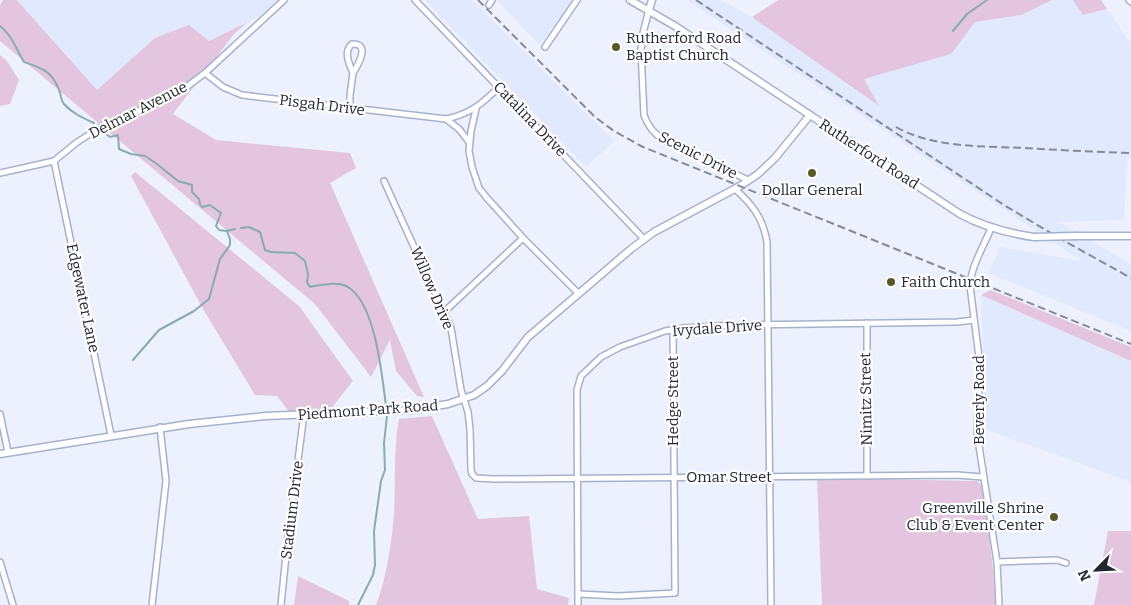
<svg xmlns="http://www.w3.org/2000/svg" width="1131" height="605" font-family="Bitter,serif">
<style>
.built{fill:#e0e9fe}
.green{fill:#e3c5df}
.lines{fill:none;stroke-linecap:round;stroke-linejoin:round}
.stream{stroke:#88abb2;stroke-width:2}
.minor-casing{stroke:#a6b1cb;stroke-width:8}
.tertiary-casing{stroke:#a6b1cb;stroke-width:9}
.minor{stroke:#fff;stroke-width:5}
.tertiary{stroke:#fff;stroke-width:6}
.rail{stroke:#868a95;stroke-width:2;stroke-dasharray:8 4;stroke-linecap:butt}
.tertiary-bridge-casing{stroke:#a6b1cb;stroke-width:9;stroke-linecap:butt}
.tertiary-bridge{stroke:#fff;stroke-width:6}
.poi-dot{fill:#555a28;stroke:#fff;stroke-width:2}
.labels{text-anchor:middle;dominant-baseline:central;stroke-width:4.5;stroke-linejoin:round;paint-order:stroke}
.poi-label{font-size:15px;fill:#232731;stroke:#fff;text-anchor:start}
.street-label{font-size:15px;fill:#232731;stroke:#fff}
</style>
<rect width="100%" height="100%" fill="#edf1fd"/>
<g class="built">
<path d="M18,0H280L268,12L208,41L97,90Z"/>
<path d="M425,0H472L614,141L586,167Z"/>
<path d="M497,0H574L539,45Z"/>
<path d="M687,0H720L752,17L878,106L863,79L951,54L975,22L1021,15L1052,0H1073L1083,15L1107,9L1131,44V157H1127L1124,220L1059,222L1131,264V331L988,273L1000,247L1082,261Z"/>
<path d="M981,295L1131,361V482L985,429Z"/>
</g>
<g class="green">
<path d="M3,0H17L97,90L155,38L189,25L209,41L248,22L234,34L173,114L216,140L350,153L356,168L330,183L424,397L417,396L396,371L390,340L371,377L315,304L0,41V5Z"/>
<path d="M778,0H1052L1021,15L975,22L951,54L864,79L879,106L752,17Z"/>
<path d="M1073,0H1101L1107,9L1083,15Z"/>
<path d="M0,55L7,61L19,80L10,104L0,106Z"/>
<path d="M135,172L299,306L353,381L330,410L290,413L277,396L255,395L203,309L131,176Z"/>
<path d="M991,290L1131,347V361L981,295Z"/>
<path d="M432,416L478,519L529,516L537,589L569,598L568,605H376C387,577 391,545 394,515C396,483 393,451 399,419Z"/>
<path d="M817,478L977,481L982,486C988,526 994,565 995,605H822Z"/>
<path d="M1108,531H1131V605H1094Z"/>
<path d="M298,576L345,599L349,601V605H294Z"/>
</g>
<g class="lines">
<g class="stream">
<path d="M0,26C12,35 16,49 24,62C42,68 52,71 59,90C61,94 61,101 64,104C72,113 83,118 94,123"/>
<path d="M953,31L967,14L987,0"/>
<path d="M103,132L110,137L118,135L119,149L131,154L145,156L157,164L178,181L192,185V192L199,199L200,204L202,207L210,205L221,213L216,226L219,230L226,231L235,229"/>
<path d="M241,228L249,227L260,232L265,250L271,252L295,253L305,261L308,274L307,282L310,287C322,285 337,281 348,287C376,304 382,377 386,406"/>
<path d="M133,360L159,330L194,311L209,299L220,259L230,245V239L227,231"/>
<path d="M358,605L373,575L375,565L374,531L381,481L385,470L384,443L387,416"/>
</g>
<defs>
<g id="minor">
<path d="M415,0L644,239"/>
<path d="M1129,0L1131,2"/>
<path d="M489,5L492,0"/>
<path d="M649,10L643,33L641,50L644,115C648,127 654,134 664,140L748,180"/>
<path d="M352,44C371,43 358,65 353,73C349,64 343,51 352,44Z"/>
<path d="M545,47L577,0"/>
<path d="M205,73L223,87L242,95L446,119L459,129L469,142"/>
<path d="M350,108V95L353,73"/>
<path d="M476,109L471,131L469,151L472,167L479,188L487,198L523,238L579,294"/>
<path d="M446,119C470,114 482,104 499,87"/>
<path d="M54,161L111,435"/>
<path d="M0,173L54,161L76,143L99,128L168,98L189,85L205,73L284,0"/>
<path d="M384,181L451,328L461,390L468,412L470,429L471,469L472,474L476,478L494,479L957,475L983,477"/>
<path d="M735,189C752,204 763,218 767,242L771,605"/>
<path d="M991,228C984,246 971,266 970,286L980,365L977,433L997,562L999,605"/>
<path d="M444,312L523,238"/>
<path d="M867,323V476"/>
<path d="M0,414L8,452"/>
<path d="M0,562L13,605"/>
<path d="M997,562L1057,560L1066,563"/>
<path d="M579,594L618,596L675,593L673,330"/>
<path d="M152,605L166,481L160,427"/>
<path d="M281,605L287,545L304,414"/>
<path d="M578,605L577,390L581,376L601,357L620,347L665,331L683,328L735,325L957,322L974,320"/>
</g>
<g id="tertiary">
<path d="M630,0L675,26L960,214C984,227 1007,233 1034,237"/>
<path d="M649,10L652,0"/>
<path d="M1077,236H1131"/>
<path d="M0,454L189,424L265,416L411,410L448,404L474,395L487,386L502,371L528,337L631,249L654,232L740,186L758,174L775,158L810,115"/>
</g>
</defs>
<use href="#minor" class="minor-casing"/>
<use href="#tertiary" class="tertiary-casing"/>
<use href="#minor" class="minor"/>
<use href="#tertiary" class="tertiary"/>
<g class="rail">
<path d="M478,0L595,117L614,131L643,147L1131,344"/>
<path d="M696,0L1004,205L1059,238L1131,278"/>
<path d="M896,127C933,148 982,146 1024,148C1059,150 1095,152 1131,153"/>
</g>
<defs>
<path id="tertiary-bridge" d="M1034,237L1077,236"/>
</defs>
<use href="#tertiary-bridge" class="tertiary-bridge-casing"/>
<use href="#tertiary-bridge" class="tertiary-bridge"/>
</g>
<g class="poi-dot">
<circle cx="616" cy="47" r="5"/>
<circle cx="812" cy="173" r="5"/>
<circle cx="891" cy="282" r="5"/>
<circle cx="1054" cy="517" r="5"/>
</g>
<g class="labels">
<g class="poi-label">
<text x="626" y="38">Rutherford Road<tspan x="626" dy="17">Baptist Church</tspan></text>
<text x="812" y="190" text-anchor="middle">Dollar General</text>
<text x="901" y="282">Faith Church</text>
<text x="1044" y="508" text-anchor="end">Greenville Shrine<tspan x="1044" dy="17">Club &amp; Event Center</tspan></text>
</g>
<g class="street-label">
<text transform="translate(322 105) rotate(7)">Pisgah Drive</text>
<text transform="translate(138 110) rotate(-27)">Delmar Avenue</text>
<text transform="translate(530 119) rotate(46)">Catalina Drive</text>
<text transform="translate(869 154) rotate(33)">Rutherford Road</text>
<text transform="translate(698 155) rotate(27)">Scenic Drive</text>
<text transform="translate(432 288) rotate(67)">Willow Drive</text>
<text transform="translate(83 298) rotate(78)">Edgewater Lane</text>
<text transform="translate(717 328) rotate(-4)">Ivydale Drive</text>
<text transform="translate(866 399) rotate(-91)">Nimitz Street</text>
<text transform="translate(979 400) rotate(-90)">Beverly Road</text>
<text transform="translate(673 401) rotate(-90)">Hedge Street</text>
<text transform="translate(368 410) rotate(-4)">Piedmont Park Road</text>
<text x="729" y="477">Omar Street</text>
<text transform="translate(292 510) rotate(-83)">Stadium Drive</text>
</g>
</g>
<g transform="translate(1096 570) rotate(246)" stroke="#ffffff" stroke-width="4" paint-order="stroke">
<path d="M0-4L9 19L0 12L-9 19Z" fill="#232731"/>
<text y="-8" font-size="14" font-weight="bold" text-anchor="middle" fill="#232731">N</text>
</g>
</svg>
